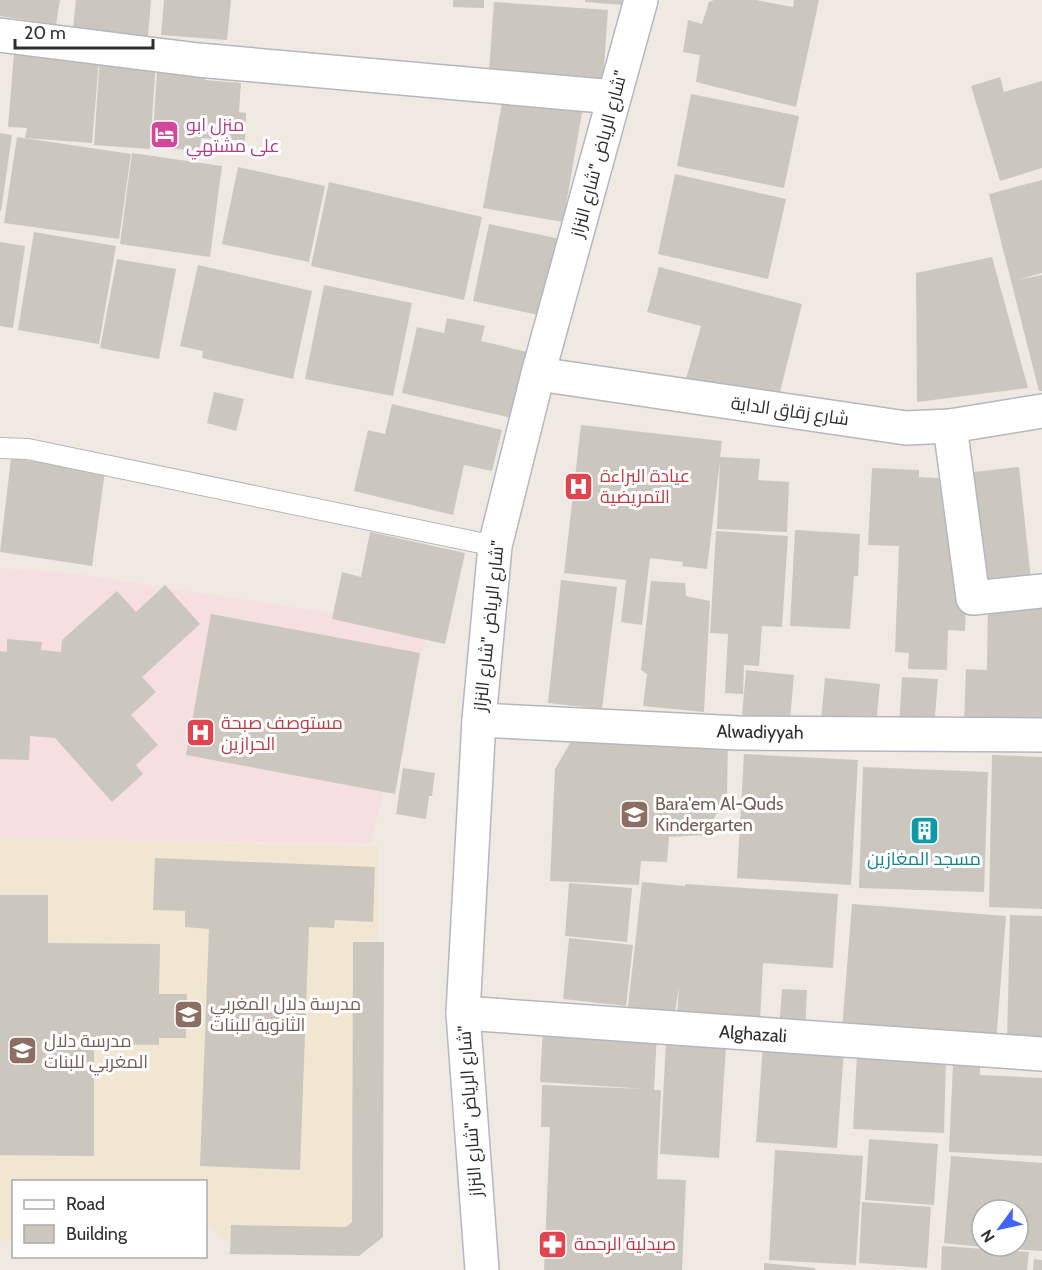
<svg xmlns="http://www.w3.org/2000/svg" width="1042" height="1270" font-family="Cabin,Cairo,sans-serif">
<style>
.education{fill:#f0e6d1}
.medical{fill:#f5dfe0}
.building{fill:#cbc7bf}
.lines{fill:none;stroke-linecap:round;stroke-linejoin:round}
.lane-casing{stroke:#b4b7c1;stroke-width:22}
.street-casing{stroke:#b4b7c1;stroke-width:36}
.secondary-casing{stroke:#b4b7c1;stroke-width:36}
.lane{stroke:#fff;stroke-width:20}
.street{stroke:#fff;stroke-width:33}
.secondary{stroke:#fff;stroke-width:33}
.labels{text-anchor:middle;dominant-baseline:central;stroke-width:6;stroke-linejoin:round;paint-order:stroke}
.hotel-label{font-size:18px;fill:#b23c85;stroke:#fff;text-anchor:start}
.street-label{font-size:18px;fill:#2e2e2e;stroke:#fff}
.health-label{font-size:18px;fill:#be3a42;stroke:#fff;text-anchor:start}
.education-label{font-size:18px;fill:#785e54;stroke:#fff;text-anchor:start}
.culture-label{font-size:18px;fill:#0d838f;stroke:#fff}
</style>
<rect width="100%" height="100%" fill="#efe9e1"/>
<path class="education" d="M0,838L378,846L376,1224L349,1244L221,1240L206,1223V1182H14L13,1241H0Z"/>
<path class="medical" d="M0,568L77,574L428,628L370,844L0,838Z"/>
<g class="building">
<path d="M0,0H60L55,31L31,27L32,21L0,16Z"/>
<path d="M76,0H151L148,36L73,28Z"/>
<path d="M164,0H231L227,40L161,35Z"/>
<path d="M453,0H484V8L453,7Z"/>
<path d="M585,0H624L623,5L585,2Z"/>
<path d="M714,0H756L793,7L794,0H819L796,107L696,82L700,55L683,52L688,20L702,24L709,2Z"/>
<path d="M494,2L608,10L603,80L489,71Z"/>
<path d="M14,53L99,60L92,143L25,138L27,128L8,127Z"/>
<path d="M100,56L156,60L150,149L94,145Z"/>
<path d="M157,71L206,75L205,80L241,83L239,112L246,113L245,141L201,138L200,151L152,147Z"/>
<path d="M1000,77L1004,92L1042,81V168L1000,181L971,86Z"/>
<path d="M504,92L583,107L563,222L483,208Z"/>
<path d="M691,94L799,116L784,188L677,166Z"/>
<path d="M0,133L12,135L1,211H0Z"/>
<path d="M17,137L131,154L119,239L4,223Z"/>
<path d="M132,153L222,166L210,257L120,244Z"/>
<path d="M238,167L325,186L309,262L222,244Z"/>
<path d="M675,174L786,199L768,279L658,254Z"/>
<path d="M1042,180V273L1017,280L1042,275V391H1039L989,194Z"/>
<path d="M329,182L482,217L464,300L311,266Z"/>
<path d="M489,224L560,239L543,316L473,301Z"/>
<path d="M34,232L116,246L99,344L18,330Z"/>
<path d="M0,242L25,246L13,328L0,326Z"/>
<path d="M992,257L1028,388L917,402L916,273Z"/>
<path d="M117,259L176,269L159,359L100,348Z"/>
<path d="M198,265L312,291L293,379L202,358L203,351L180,346Z"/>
<path d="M659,267L802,304L779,396L740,386L739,393L686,379L701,326L647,312Z"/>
<path d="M324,285L412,303L393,396L305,379Z"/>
<path d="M447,318L485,326L481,341L536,354L521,420L402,393L417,327L444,333Z"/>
<path d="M214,392L244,399L236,431L207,423Z"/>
<path d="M392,404L502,430L492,471L464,465L453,515L354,491L368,430L385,434Z"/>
<path d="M581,425L722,441L720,457L760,459L758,480L789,482L787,532L717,529L720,461L707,569L682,566L683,562L650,558L642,625L621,622L626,580L564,573Z"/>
<path d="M11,458L105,471L92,566L0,552Z"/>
<path d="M1019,467L1032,589L977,595L964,473Z"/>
<path d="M872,468L919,470V477L954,479L950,565H961L966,605L965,631L948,630L947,670L908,669L909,653L895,652L899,546L868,545Z"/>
<path d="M795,530L860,534L858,576H854L850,629L790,626Z"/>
<path d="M716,531L788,536L782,627L762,626L759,666L744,665L743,694L725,693L728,634L710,633Z"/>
<path d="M370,532L465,553L445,644L332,619L342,572L361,577Z"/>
<path d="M561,580L617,587L602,709L548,703Z"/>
<path d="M651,581L685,583L686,596L710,601L704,712L643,706L647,674L641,670Z"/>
<path d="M165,585L200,624L142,677L156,692L131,715L158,745L136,765L143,774L112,802L55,738L30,736L29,760L0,759V651L7,652V639L42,642L41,650L61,652L62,640L117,591L136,612Z"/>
<path d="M988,602L1042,604V727L964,724L966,669L987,670Z"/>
<path d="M211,614L420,653L395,794L186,755Z"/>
<path d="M746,670L794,675L790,720L742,715Z"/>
<path d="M902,677L938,679L934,728L899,726Z"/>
<path d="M825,678L880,684L876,726L821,720Z"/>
<path d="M573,738L728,743L727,794L705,835L669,837L667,862L641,861L639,885L550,881L555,769Z"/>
<path d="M744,754L858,760L851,885L737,878Z"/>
<path d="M992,755L1042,757V909L989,907Z"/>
<path d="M863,767L988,772L984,892L859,888Z"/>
<path d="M403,768L435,773L432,796H429L426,819L396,814Z"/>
<path d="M155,858L375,867L373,922L335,920L334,928L309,927L300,1170L200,1166L209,929L185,927V911L153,910Z"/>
<path d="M642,882L685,886V884L838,894L833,968L763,963L760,1021L677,1016L679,987L675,1012L628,1007Z"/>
<path d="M569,883L632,888L627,942L565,936Z"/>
<path d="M0,895H48V943L160,944L159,994H187L186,1038H159V1045L94,1044V1156L0,1155Z"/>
<path d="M852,904L1006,916L996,1042L842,1030Z"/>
<path d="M1010,915L1042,916V1045L1007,1044Z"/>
<path d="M569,938L633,945L626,1006L563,999Z"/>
<path d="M353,942H384L383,1237L359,1256L230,1254L231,1225L346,1227L352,1222Z"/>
<path d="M782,989L807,990L805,1031L779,1030Z"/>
<path d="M543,1027L657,1033L654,1090H661L657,1179L686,1180L682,1270H544L550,1127H541L542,1085L646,1089L540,1082Z"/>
<path d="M666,1041L726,1045L719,1158L660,1154Z"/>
<path d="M763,1044L844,1050L837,1148L756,1142Z"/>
<path d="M857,1054L946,1058L944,1133L853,1129Z"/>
<path d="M953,1064L980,1065V1075L1042,1078V1156L949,1152Z"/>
<path d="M869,1139L938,1144L934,1205L865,1200Z"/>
<path d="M775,1150L863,1156L856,1265L769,1260Z"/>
<path d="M951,1156L1042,1163V1251L996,1248V1246H1018V1210H982V1247L944,1243Z"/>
<path d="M862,1202L931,1207L927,1268L859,1263Z"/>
<path d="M942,1246L1029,1252L1027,1270H941Z"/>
<path d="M1034,1259L1042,1260V1270H1033Z"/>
<path d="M764,1263L815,1268V1270H764Z"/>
</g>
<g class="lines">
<defs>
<path id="lane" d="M0,448L28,449L495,546"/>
<g id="street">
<path d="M0,35L198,60L614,97"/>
<path d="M538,374L906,428L950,426L1042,411"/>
<path d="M950,426L973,598L1042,591"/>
<path d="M479,720L739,733L1042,735"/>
<path d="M463,1013L1042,1054"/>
</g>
<path id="secondary" d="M482,1270L463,1013L479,720L495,546L538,374L641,0"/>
</defs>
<use href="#lane" class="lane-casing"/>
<use href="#street" class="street-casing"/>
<use href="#secondary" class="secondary-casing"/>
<use href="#lane" class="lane"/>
<use href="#street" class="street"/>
<use href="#secondary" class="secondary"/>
</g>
<defs>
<symbol id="hotel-square" viewBox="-11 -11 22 22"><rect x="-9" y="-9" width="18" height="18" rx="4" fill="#d1479c" stroke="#fff"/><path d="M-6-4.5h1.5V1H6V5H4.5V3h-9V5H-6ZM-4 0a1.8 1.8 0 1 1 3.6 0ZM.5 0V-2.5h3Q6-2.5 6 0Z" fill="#fff"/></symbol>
<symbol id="hospital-square" viewBox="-11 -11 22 22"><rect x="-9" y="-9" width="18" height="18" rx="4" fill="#e0444e" stroke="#fff"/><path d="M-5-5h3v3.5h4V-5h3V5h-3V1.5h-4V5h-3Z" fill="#fff"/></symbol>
<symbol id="school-square" viewBox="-11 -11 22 22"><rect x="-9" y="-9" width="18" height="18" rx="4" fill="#8d6e63" stroke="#fff"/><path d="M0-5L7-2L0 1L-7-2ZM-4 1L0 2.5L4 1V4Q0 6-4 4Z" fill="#fff"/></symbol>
<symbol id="building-square" viewBox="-11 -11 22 22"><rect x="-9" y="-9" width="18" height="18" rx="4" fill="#0f9aa8" stroke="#fff"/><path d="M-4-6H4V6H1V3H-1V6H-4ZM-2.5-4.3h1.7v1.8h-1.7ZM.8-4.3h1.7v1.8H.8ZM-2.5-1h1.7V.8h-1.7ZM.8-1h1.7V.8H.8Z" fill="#fff"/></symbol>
<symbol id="pharmacy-square" viewBox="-11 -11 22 22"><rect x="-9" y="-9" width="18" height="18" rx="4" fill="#e0444e" stroke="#fff"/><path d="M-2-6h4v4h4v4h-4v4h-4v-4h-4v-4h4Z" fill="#fff"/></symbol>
</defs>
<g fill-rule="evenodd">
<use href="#hotel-square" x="148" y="118" width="33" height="33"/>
<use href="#hospital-square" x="562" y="470" width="33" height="33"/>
<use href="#hospital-square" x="184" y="716" width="33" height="33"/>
<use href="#school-square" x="618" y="798" width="33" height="33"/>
<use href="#building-square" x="908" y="814" width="33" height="33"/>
<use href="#school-square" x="172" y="998" width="33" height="33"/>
<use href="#school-square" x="6" y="1034" width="33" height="33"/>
<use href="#pharmacy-square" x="536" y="1228" width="33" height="33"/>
</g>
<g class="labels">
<g class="hotel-label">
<text x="186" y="125">منزل ابو<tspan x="186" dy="21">على مشتهي</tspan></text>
</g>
<g class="street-label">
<text transform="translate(599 154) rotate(-75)">شارع الرياض "شارع النزاز"</text>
<text transform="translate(790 411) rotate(8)">شارع زقاق الداية</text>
<text transform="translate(489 626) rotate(-84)">شارع الرياض "شارع النزاز"</text>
<text transform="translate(760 732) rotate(1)">Alwadiyyah</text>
<text transform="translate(753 1034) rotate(4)">Alghazali</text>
<text transform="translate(470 1111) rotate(-94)">شارع الرياض "شارع النزاز"</text>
</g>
<g class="health-label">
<text x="600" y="476">عيادة البراءة<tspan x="600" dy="21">التمريضية</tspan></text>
<text x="221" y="723">مستوصف صبحة<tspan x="221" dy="21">الحرازين</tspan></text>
<text x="574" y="1244">صيدلية الرحمة</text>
</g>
<g class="education-label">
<text x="655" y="804">Bara'em Al-Quds<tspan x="655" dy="21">Kindergarten</tspan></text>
<text x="210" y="1004">مدرسة دلال المغربي<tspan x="210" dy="21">الثانوية للبنات</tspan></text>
<text x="44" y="1041">مدرسة دلال<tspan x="44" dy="21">المغربي للبنات</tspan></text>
</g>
<g class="culture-label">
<text x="924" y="859">مسجد المغازين</text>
</g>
</g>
<rect x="12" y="1180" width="195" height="78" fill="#ffffff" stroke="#ababab" stroke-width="1.5"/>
<rect x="24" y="1200" width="30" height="9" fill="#ffffff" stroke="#ababab" stroke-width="1.5"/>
<text x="66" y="1210" font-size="18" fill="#2e2e2e">Road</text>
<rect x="24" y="1225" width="30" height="18" fill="#cbc7bf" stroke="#ababab" stroke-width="1.5"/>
<text x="66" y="1240" font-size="18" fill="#2e2e2e">Building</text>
<g transform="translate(1000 1228) rotate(237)"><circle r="28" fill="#ffffff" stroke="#ababab" stroke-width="1.5"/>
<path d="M0-4.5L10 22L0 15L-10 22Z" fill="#4264fb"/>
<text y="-9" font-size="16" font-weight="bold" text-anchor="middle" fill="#2e2e2e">N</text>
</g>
<path d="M15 39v9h138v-9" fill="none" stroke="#2e2e2e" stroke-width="3"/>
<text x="24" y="39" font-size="18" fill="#2e2e2e" stroke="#ffffff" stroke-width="4.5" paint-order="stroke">20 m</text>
</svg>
